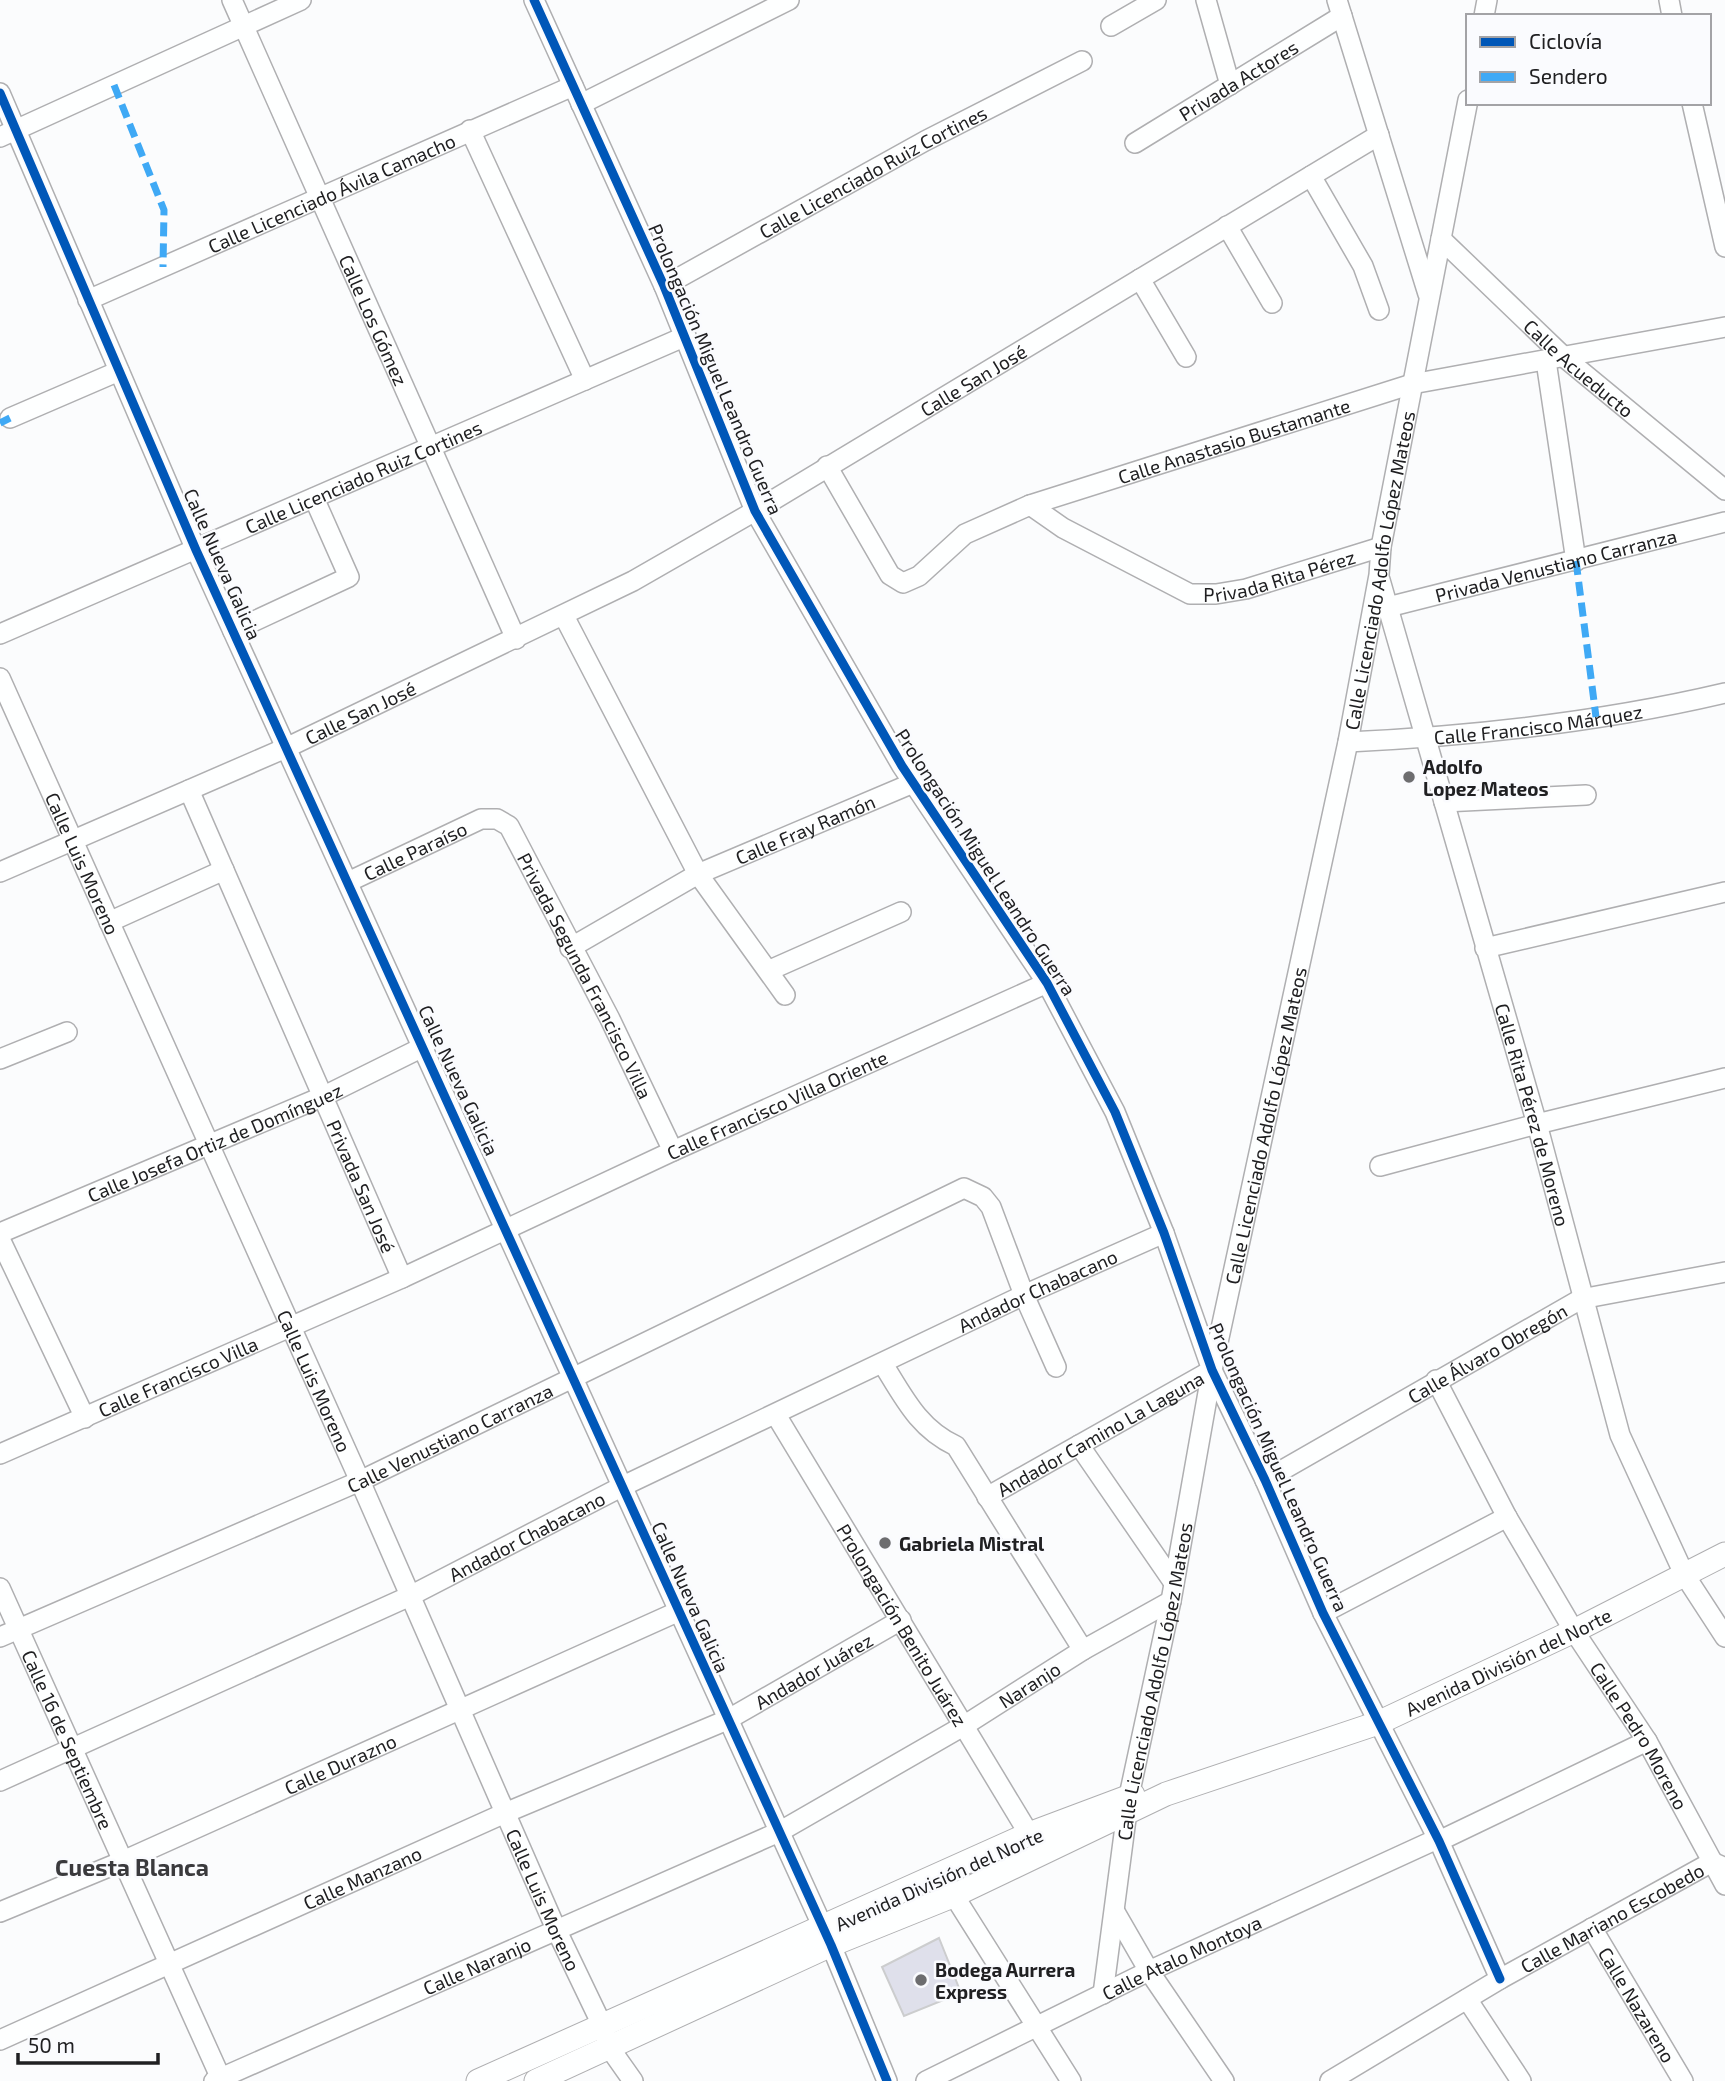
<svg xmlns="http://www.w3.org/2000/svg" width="1725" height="2081" font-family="'Exo 2',sans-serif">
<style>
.building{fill:#dfe0eb;stroke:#cccdce;stroke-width:2}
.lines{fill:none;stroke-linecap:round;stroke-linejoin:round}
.minor-casing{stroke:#afafb1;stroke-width:22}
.tertiary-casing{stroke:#afafb1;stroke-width:25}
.minor{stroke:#feffff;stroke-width:19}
.tertiary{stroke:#feffff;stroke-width:23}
.quiet{stroke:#3fa9f5;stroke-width:7;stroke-dasharray:14 7;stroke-linecap:butt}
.cycleway-casing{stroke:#fafbfe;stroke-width:13}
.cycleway{stroke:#0057b8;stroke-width:9}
.poi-dot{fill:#6d6d6f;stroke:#fafbfe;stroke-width:2.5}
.labels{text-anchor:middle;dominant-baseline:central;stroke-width:5;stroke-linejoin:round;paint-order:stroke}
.street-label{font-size:19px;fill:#202022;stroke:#fafbfe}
.poi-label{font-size:19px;font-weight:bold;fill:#202022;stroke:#fafbfe;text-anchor:start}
.quarter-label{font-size:23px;font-weight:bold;fill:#3a3a3d;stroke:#fafbfe}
</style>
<rect width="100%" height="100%" fill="#fbfcfd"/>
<path class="building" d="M939,1938L961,1993L904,2016L882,1967Z"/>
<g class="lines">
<defs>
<g id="minor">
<path id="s1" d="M232,0L516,639"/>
<path d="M534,0L664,286L755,511L902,766L1047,983L1115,1112L1164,1233L1212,1370L1265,1480L1323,1613L1439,1841L1500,1979"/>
<path d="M1206,0L1230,85"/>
<path d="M1337,0L1428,294"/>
<path d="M1669,0L1672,16"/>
<path d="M1484,16L1487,0"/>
<path d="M1111,26L1156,0"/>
<path d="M0,93L196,550L831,1945L887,2081"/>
<path d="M1692,103L1725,247"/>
<path d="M581,104L789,0"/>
<path d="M470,130L585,380"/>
<path d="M0,137L301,0"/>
<path id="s2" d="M1135,143L1342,16"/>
<path d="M1311,176L1363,266L1379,310"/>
<path d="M1227,226L1272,303"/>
<path id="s3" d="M1441,239L1565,358L1725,490"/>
<path d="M1140,279L1186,357"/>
<path id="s4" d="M664,286L925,141L1082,61"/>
<path id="s5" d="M88,300L573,86"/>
<path d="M1546,361L1576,561"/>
<path d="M10,418L119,371"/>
<path id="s6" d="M827,466L890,575L903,583L919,576L965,534L1030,505L1412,384L1725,327"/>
<path id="s7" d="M1030,505L1063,528L1190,594H1216L1246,589L1381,547"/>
<path id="s8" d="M1380,580L1537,1124L1620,1435L1684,1574L1725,1637"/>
<path id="s9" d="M1388,607L1725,522"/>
<path d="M564,616L698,874L785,995"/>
<path d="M233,631L349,577L314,498"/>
<path id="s10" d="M0,634L686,336"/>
<path id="s11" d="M0,678L360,1481L556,1929L602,2025L609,2047L633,2081"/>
<path id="s12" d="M1348,742C1474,736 1602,722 1725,693"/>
<path id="s13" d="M189,790L402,1278"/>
<path d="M1444,802L1586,795"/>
<path id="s14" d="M0,872L288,747L633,581L755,511L1379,135"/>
<path id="s15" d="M348,882L481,819H497L509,826L610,1019L673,1151"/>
<path d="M109,922L224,870"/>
<path id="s16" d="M570,948L698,874L913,783"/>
<path d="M1485,948L1725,892"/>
<path d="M770,970L901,912"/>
<path d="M0,1059L67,1032"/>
<path d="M1380,1166L1537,1124L1725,1078"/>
<path id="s17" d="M0,1233L324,1096L425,1046"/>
<path d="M0,1239L85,1418"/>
<path d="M883,1364C904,1398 919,1429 956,1446L1083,1650"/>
<path id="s18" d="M1436,1380L1507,1517L1574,1631L1647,1741L1725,1885"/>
<path id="s19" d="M776,1415L1029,1834"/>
<path d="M1079,1445L1174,1583"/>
<path id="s20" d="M0,1454L402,1278L673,1151L1047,983"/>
<path id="s21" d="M1265,1480L1581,1299L1725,1272"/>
<path id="s22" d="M987,1497L1212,1370"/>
<path id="s23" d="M0,1588L222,2081"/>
<path d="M1323,1613L1507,1517"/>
<path id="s24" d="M0,1637L360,1481L964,1188L983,1197L991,1207L1024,1295L1056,1367"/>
<path id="s25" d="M0,1781L410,1596L623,1486L1024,1295L1164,1233"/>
<path d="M1439,1841L1647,1741"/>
<path d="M941,1875L1071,2081"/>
<path id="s26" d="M0,1912L123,1861L677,1612"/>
<path d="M1115,1912L1149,1971L1224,2081"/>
<path id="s27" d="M1592,1928L1683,2081"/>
<path id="s28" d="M1103,1994L1129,1796L1171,1601L1212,1370L1348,742L1379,575L1381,547L1468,100"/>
<path d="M1467,1999L1521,2081"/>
<path id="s29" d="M0,2040L505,1813L727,1720L901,1620"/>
<path id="s30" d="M214,2081L779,1832L965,1725L1083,1650L1171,1601"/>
<path id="s31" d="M926,2081L1149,1971L1437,1839"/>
<path id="s32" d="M1330,2081L1500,1979L1712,1862L1721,1866"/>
</g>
<g id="tertiary">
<path d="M478,2081L1029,1834L1133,1795"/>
<path id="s33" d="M536,2081L831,1945L955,1895L1166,1794L1378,1723L1574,1631L1725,1554"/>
</g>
</defs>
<use href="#minor" class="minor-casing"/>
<use href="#tertiary" class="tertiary-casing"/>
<use href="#minor" class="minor"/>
<use href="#tertiary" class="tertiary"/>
<g class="quiet">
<path d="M114,85L164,210L163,267"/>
<path d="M0,423L10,418"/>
<path d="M1576,561L1596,717"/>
</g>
<defs>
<g id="cycleway">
<path d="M534,0L664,286L755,511L902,766L1047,983L1115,1112L1164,1233L1212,1370L1265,1480L1323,1613L1439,1841L1500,1979"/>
<path d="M0,93L196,550L831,1945L887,2081"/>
</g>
</defs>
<use href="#cycleway" class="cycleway-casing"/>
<use href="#cycleway" class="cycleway"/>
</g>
<g class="poi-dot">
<circle cx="1409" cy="777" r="7"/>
<circle cx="885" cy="1543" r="7"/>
<circle cx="921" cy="1980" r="7"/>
</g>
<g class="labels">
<g class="street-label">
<text stroke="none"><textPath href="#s2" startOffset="121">Privada Actores</textPath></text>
<text stroke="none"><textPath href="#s4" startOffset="238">Calle Licenciado Ruiz Cortines</textPath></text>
<text stroke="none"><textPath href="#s5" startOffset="266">Calle Licenciado Ávila Camacho</textPath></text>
<text stroke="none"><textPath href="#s1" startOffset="350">Calle Los Gómez</textPath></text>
<text stroke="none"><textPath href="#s3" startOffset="189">Calle Acueducto</textPath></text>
<text transform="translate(716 369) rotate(67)">Prolongación Miguel Leandro Guerra</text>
<text stroke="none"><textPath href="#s14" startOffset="1092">Calle San José</textPath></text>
<text stroke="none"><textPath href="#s6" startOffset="506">Calle Anastasio Bustamante</textPath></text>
<text stroke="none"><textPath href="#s10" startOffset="396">Calle Licenciado Ruiz Cortines</textPath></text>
<text transform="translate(223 564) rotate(66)">Calle Nueva Galicia</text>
<text stroke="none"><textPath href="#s9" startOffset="173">Privada Venustiano Carranza</textPath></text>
<text stroke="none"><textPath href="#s28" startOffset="1451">Calle Licenciado Adolfo López Mateos</textPath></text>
<text stroke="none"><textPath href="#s7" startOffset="275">Privada Rita Pérez</textPath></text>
<text stroke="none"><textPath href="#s14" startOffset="394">Calle San José</textPath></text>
<text stroke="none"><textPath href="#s12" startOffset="191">Calle Francisco Márquez</textPath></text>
<text stroke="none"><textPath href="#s16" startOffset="264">Calle Fray Ramón</textPath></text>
<text stroke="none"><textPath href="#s15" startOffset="74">Calle Paraíso</textPath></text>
<text transform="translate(986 862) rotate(57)">Prolongación Miguel Leandro Guerra</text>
<text stroke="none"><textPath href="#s11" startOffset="203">Calle Luis Moreno</textPath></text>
<text stroke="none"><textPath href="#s15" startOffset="345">Privada Segunda Francisco Villa</textPath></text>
<text transform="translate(459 1080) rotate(65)">Calle Nueva Galicia</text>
<text stroke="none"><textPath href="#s20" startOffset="852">Calle Francisco Villa Oriente</textPath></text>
<text stroke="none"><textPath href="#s8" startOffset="556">Calle Rita Pérez de Moreno</textPath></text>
<text stroke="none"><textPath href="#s28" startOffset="884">Calle Licenciado Adolfo López Mateos</textPath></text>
<text stroke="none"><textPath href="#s17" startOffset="233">Calle Josefa Ortiz de Domínguez</textPath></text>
<text stroke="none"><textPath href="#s13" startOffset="432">Privada San José</textPath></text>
<text stroke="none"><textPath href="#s25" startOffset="1148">Andador Chabacano</textPath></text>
<text stroke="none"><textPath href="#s21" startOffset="256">Calle Álvaro Obregón</textPath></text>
<text stroke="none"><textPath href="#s20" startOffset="194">Calle Francisco Villa</textPath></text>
<text stroke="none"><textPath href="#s11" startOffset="770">Calle Luis Moreno</textPath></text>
<text stroke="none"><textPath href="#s22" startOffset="130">Andador Camino La Laguna</textPath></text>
<text stroke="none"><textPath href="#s24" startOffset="492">Calle Venustiano Carranza</textPath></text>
<text transform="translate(1279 1467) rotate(66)">Prolongación Miguel Leandro Guerra</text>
<text stroke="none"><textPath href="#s25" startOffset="581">Andador Chabacano</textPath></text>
<text transform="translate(691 1597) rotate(66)">Calle Nueva Galicia</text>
<text stroke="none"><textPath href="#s19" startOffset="245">Prolongación Benito Juárez</textPath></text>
<text stroke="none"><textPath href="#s33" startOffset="1060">Avenida División del Norte</textPath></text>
<text stroke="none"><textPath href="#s29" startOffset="894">Andador Juárez</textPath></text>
<text stroke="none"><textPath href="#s28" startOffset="317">Calle Licenciado Adolfo López Mateos</textPath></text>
<text stroke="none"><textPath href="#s30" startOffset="908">Naranjo</textPath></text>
<text stroke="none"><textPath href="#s18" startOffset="410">Calle Pedro Moreno</textPath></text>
<text stroke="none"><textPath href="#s23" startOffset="166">Calle 16 de Septiembre</textPath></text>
<text stroke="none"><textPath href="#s26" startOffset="371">Calle Durazno</textPath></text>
<text stroke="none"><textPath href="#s29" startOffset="397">Calle Manzano</textPath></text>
<text transform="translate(939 1879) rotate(-24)">Avenida División del Norte</text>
<text stroke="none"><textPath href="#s11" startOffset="1337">Calle Luis Moreno</textPath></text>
<text stroke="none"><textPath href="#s32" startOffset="326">Calle Mariano Escobedo</textPath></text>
<text stroke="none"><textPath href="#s31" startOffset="284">Calle Atalo Montoya</textPath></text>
<text stroke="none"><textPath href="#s30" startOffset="287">Calle Naranjo</textPath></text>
<text stroke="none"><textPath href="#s27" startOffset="89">Calle Nazareno</textPath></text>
</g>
<g class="poi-label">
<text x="1423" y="766">Adolfo<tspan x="1423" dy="22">Lopez Mateos</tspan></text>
<text x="899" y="1543">Gabriela Mistral</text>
<text x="935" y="1969">Bodega Aurrera<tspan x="935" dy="22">Express</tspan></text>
</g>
<g class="quarter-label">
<text x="132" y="1867">Cuesta Blanca</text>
</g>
</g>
<rect x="1466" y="14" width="245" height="91" fill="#fafbfe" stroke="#a3a3a6" stroke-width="2"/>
<rect x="1480" y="37" width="35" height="10" fill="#0057b8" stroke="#a3a3a6" stroke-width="2"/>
<text x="1529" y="49" font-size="21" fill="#202022">Ciclovía</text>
<rect x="1480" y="72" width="35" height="10" fill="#3fa9f5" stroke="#a3a3a6" stroke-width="2"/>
<text x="1529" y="84" font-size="21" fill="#202022">Sendero</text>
<path d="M18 2053v10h140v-10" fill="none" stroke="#202022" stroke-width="3.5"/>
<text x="28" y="2053" font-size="21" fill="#202022" stroke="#fafbfe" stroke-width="5" paint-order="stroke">50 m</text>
</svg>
